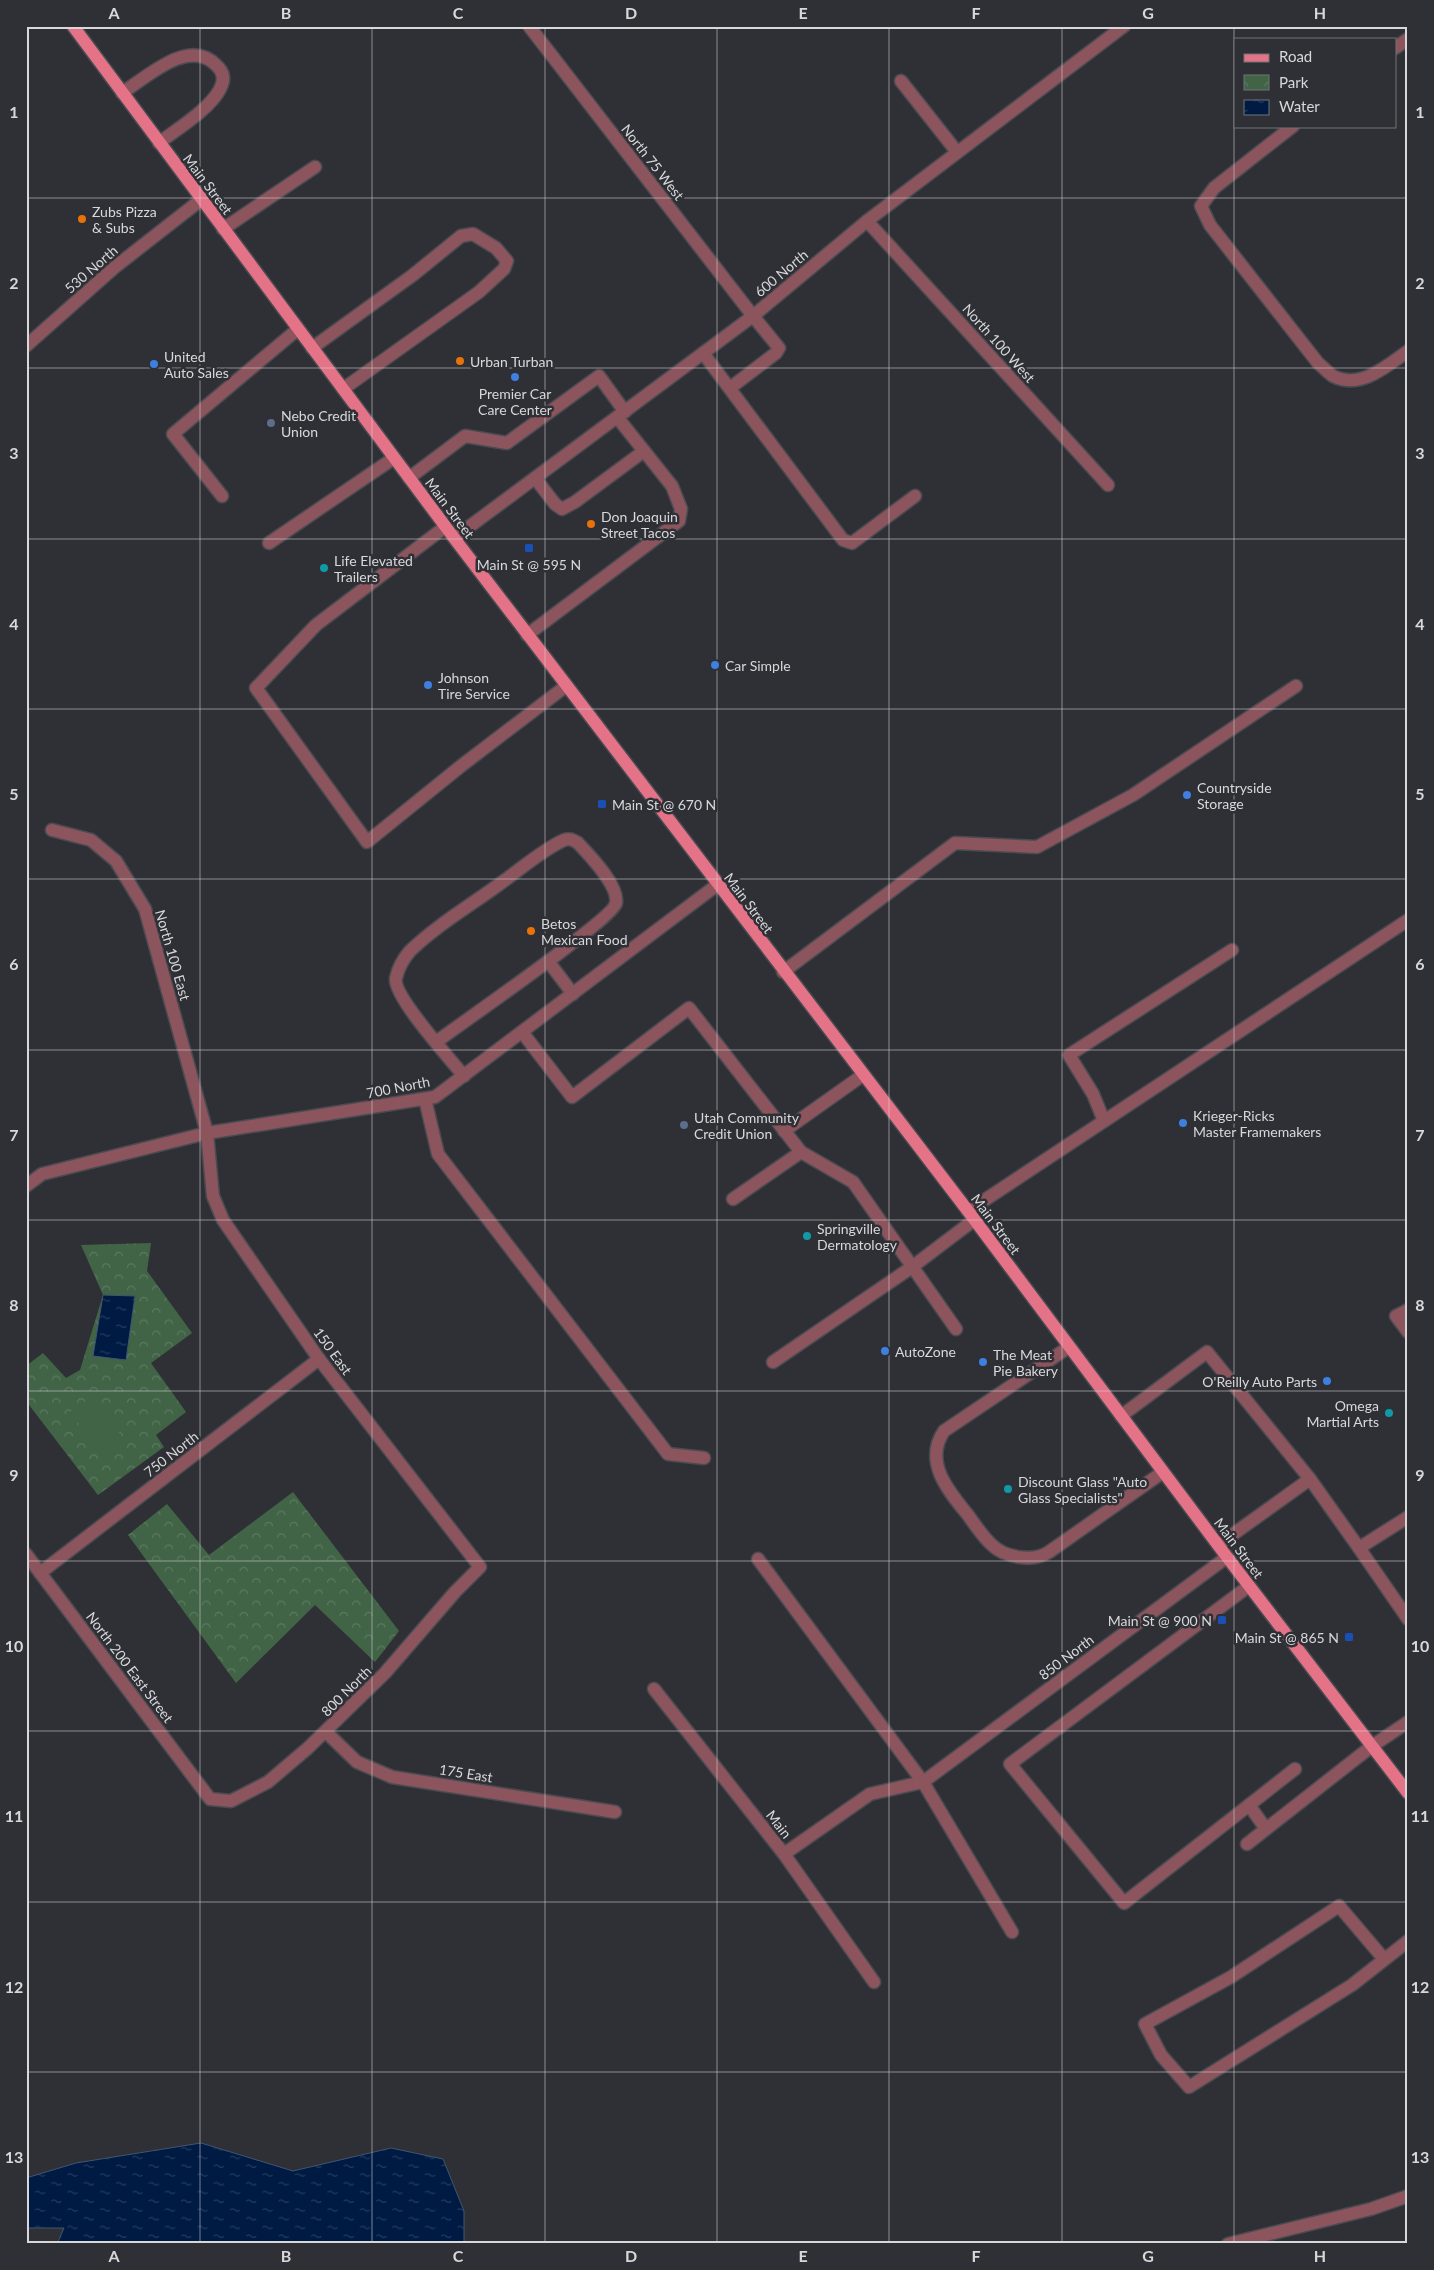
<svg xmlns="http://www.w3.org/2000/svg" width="1434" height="2270" font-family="Lato,sans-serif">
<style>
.park{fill:url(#park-crowns)}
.pitch{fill:#416446}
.water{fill:url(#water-ripples);stroke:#415471}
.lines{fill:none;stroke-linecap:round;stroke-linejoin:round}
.lane-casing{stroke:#4a4b50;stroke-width:15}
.street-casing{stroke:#4a4b50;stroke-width:15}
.primary-casing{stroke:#4a4b50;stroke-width:15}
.lane{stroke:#8c545c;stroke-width:12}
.street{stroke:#8c545c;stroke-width:12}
.primary{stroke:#e47387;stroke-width:12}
.grid{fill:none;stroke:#d8d8db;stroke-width:1;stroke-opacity:0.55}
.food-dot{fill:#e8710a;stroke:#2f3035;stroke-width:2}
.shop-dot{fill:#3f7fe0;stroke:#2f3035;stroke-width:2}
.service-dot{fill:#5c6f8a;stroke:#2f3035;stroke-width:2}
.transit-dot{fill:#1a4fb4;stroke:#2f3035;stroke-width:2}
.culture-dot{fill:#0f9aa8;stroke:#2f3035;stroke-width:2}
.labels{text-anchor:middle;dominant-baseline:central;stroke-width:5;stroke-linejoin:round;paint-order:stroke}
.street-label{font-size:14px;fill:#d8d8db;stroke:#2f3035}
.poi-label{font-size:14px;fill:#d8d8db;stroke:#2f3035;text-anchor:start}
.neatline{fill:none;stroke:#d8d8db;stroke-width:2}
.grid-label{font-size:16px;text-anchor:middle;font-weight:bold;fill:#d8d8db}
</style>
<defs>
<pattern id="park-crowns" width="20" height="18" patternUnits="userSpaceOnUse" patternTransform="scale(1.25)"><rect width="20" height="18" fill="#416446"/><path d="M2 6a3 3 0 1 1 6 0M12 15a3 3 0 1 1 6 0" fill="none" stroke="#5c7960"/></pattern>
<pattern id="water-ripples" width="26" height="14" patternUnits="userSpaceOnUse" patternTransform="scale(1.25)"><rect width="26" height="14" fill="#001b43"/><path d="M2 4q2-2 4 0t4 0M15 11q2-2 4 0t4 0" fill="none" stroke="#243b5e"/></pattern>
</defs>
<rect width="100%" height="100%" fill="#2f3035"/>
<g class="park">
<path d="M151,1243L147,1271L192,1333L151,1363L186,1412L156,1435L164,1447L98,1495L26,1401V1366L43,1353L66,1378L80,1370L103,1295L81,1245Z"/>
<path d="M293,1492L399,1631L375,1662L315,1605L236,1683L128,1535L167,1504L209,1555Z"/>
</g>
<path class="pitch" d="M93,1396L128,1445L107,1461L70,1412Z"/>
<g class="water">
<path d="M103,1295L135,1296L126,1360L93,1356Z"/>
<path d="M201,2143L293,2171L391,2148L443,2159L464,2211V2244H57L64,2228H26V2178L76,2163Z"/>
</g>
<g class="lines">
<defs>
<g id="lane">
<path d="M1395,48L1408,39"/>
<path d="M122,93C147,77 189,37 216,65C224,72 225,80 220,89C210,109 177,129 159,143"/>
<path d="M1293,126L1214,188L1201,206L1210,225L1318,363C1323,367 1328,373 1333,376C1360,390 1387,366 1408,351"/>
<path d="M223,229L315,167"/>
<path d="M312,348L413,275L461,236L473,234L496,248L507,261L504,269L479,292L343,389"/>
<path d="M703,353L843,540L852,543L915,496"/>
<path d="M730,388L776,353L779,348L753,316"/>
<path d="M409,478L465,436L507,443L599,376L625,412"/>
<path d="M535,478L555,504L562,509L575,502L644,451"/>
<path d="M222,496L173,434L298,329"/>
<path d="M445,527L316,625L256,688L367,842L461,766L566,686"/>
<path d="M269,543L394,458"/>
<path d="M527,635L679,521L681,509L672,486L617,417"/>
<path d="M548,961L573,994"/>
<path d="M783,972L955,843L1037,847L1133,795L1296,686"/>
<path d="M522,1032L572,1097L689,1008L801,1152"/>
<path d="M436,1042C460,1024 613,919 616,903C619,885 589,855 578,843C573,840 570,838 564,840C542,850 521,869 501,883C471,905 437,925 410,951C404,958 398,969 396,978C392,995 451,1060 464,1076"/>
<path d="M1104,1121L1093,1094L1069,1055L1232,950"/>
<path d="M784,1131L863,1075"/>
<path d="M733,1199L801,1152L853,1182L956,1329"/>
<path d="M968,1211L1408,920"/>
<path d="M1408,1310L1396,1316L1408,1332"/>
<path d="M1069,1347L944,1431C923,1462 949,1492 968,1515C975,1525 983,1537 992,1545C1005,1558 1034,1562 1049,1552L1163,1472"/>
<path d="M773,1362L912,1267L974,1220"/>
<path d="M1121,1416L1207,1352L1310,1479L1359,1548"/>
<path d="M1408,1517L1359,1548L1408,1619"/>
<path d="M1218,1545L1310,1479"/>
<path d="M1249,1586L1010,1764L1124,1903L1295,1769"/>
<path d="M1249,1805L1266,1829"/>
<path d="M1247,1844L1372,1746"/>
<path d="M1384,1959L1339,1906L1231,1977L1145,2024L1161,2055L1189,2087L1352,1985L1408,1941"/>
<path d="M1228,2244L1371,2209L1408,2196"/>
</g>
<g id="street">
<path d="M529,26L753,316"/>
<path d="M901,81L957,152"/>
<path d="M867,221L1108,485"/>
<path d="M26,346L115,267L202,199"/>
<path d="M454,538L753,316L867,221L1124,26"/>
<path d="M425,1099L438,1154L668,1454L704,1458"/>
<path d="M26,1186L42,1174L207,1133L435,1097L717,885"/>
<path d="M26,1554L210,1799L231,1801L268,1782L308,1748L385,1673L455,1592L480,1567L319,1359L223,1220L213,1196L207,1133L145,909L116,861L91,840L52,830"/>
<path d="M758,1559L923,1782L1012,1932"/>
<path d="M40,1573L319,1359"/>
<path d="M654,1689L784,1854L874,1982"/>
<path d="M326,1732L357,1762L392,1777L615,1812"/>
<path d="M1372,1746L1408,1722"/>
<path d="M784,1854L870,1794L923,1782L1227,1557"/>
</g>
<path id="primary" d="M73,26L454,538L968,1211L1227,1557L1408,1793"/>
</defs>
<use href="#lane" class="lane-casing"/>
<use href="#street" class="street-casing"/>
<use href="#primary" class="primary-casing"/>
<use href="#lane" class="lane"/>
<use href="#street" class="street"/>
<use href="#primary" class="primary"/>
</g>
<path class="grid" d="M200,26V2244M372,26V2244M545,26V2244M717,26V2244M889,26V2244M1062,26V2244M1234,26V2244M26,198H1408M26,368H1408M26,539H1408M26,709H1408M26,879H1408M26,1050H1408M26,1220H1408M26,1391H1408M26,1561H1408M26,1731H1408M26,1902H1408M26,2072H1408"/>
<g class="food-dot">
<circle cx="82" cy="219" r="5"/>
<circle cx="460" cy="361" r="5"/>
<circle cx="591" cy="524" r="5"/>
<circle cx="531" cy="931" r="5"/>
</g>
<g class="shop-dot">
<circle cx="154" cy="364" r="5"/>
<circle cx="515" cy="377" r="5"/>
<circle cx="715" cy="665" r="5"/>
<circle cx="428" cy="685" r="5"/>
<circle cx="1187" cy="795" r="5"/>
<circle cx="1183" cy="1123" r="5"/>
<circle cx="885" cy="1351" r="5"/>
<circle cx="983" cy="1362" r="5"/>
<circle cx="1327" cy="1381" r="5"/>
</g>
<g class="service-dot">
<circle cx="271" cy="423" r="5"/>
<circle cx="684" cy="1125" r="5"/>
</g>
<g class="transit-dot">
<rect x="524" y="543" width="10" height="10" rx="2.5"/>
<rect x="597" y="799" width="10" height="10" rx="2.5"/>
<rect x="1217" y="1615" width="10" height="10" rx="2.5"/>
<rect x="1344" y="1632" width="10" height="10" rx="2.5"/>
</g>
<g class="culture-dot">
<circle cx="324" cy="568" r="5"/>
<circle cx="807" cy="1236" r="5"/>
<circle cx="1389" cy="1413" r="5"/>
<circle cx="1008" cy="1489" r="5"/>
</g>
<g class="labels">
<g class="street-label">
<text transform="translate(653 162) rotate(52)">North 75 West</text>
<text transform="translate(208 184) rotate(53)">Main Street</text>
<text transform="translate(91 269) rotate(-41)">530 North</text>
<text transform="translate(781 273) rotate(-40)">600 North</text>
<text transform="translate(999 343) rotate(48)">North 100 West</text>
<text transform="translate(450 508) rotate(53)">Main Street</text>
<text transform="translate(749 903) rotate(53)">Main Street</text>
<text transform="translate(173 955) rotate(74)">North 100 East</text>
<text transform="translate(398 1087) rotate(-11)">700 North</text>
<text transform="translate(996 1224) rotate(53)">Main Street</text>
<text transform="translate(333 1351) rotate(54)">150 East</text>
<text transform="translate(171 1454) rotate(-38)">750 North</text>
<text transform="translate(1239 1548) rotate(53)">Main Street</text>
<text transform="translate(1066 1657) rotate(-37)">850 North</text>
<text transform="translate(130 1667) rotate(53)">North 200 East Street</text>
<text transform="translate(346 1691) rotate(-45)">800 North</text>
<text transform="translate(466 1773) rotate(9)">175 East</text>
<text transform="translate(779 1824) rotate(52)">Main</text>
</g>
<g class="poi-label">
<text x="92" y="211">Zubs Pizza<tspan x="92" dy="16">&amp; Subs</tspan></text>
<text x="164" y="356">United<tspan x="164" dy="16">Auto Sales</tspan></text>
<text x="470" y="361">Urban Turban</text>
<text x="515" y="393" text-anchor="middle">Premier Car<tspan x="515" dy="16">Care Center</tspan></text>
<text x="281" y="415">Nebo Credit<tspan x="281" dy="16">Union</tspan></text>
<text x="601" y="516">Don Joaquin<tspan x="601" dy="16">Street Tacos</tspan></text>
<text x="334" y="560">Life Elevated<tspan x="334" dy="16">Trailers</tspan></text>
<text x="529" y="564" text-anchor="middle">Main St @ 595 N</text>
<text x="725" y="665">Car Simple</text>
<text x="438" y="677">Johnson<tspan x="438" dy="16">Tire Service</tspan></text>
<text x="1197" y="787">Countryside<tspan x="1197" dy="16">Storage</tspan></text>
<text x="612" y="804">Main St @ 670 N</text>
<text x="541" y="923">Betos<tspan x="541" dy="16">Mexican Food</tspan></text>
<text x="1193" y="1115">Krieger-Ricks<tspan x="1193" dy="16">Master Framemakers</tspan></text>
<text x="694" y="1117">Utah Community<tspan x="694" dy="16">Credit Union</tspan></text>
<text x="817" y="1228">Springville<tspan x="817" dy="16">Dermatology</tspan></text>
<text x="895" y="1351">AutoZone</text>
<text x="993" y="1354">The Meat<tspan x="993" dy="16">Pie Bakery</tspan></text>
<text x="1317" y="1381" text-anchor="end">O'Reilly Auto Parts</text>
<text x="1379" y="1405" text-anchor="end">Omega<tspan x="1379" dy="16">Martial Arts</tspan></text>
<text x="1018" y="1481">Discount Glass "Auto<tspan x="1018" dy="16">Glass Specialists"</tspan></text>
<text x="1212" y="1620" text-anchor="end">Main St @ 900 N</text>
<text x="1339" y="1637" text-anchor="end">Main St @ 865 N</text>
</g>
</g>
<rect width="1434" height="2270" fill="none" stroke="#2f3035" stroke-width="55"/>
<rect x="1234" y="38" width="162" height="90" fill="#2f3035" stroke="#737377"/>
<rect x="1244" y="54" width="25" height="8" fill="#e47387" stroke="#737377"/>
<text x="1279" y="62" font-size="15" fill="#d8d8db">Road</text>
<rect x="1244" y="75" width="25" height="15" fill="url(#park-crowns)" stroke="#737377"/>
<text x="1279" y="88" font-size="15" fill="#d8d8db">Park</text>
<rect x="1244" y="100" width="25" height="15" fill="url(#water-ripples)" stroke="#737377"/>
<text x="1279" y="112" font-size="15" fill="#d8d8db">Water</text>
<rect x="28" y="28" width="1378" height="2214" class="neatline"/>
<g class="grid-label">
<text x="114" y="19">A</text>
<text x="286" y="19">B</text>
<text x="458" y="19">C</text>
<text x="631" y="19">D</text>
<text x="803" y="19">E</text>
<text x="976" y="19">F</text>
<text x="1148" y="19">G</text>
<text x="1320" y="19">H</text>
<text x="14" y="118">1</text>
<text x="1420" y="118">1</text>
<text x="14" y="289">2</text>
<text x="1420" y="289">2</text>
<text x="14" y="459">3</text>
<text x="1420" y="459">3</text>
<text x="14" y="630">4</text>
<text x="1420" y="630">4</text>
<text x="14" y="800">5</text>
<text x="1420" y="800">5</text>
<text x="14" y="970">6</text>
<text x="1420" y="970">6</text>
<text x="14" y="1141">7</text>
<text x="1420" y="1141">7</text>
<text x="14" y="1311">8</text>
<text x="1420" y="1311">8</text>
<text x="14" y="1481">9</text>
<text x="1420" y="1481">9</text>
<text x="14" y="1652">10</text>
<text x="1420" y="1652">10</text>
<text x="14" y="1822">11</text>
<text x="1420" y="1822">11</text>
<text x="14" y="1993">12</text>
<text x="1420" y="1993">12</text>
<text x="14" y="2163">13</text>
<text x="1420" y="2163">13</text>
<text x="114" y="2262">A</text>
<text x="286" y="2262">B</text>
<text x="458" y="2262">C</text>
<text x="631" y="2262">D</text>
<text x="803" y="2262">E</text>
<text x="976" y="2262">F</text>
<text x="1148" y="2262">G</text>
<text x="1320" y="2262">H</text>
</g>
</svg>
